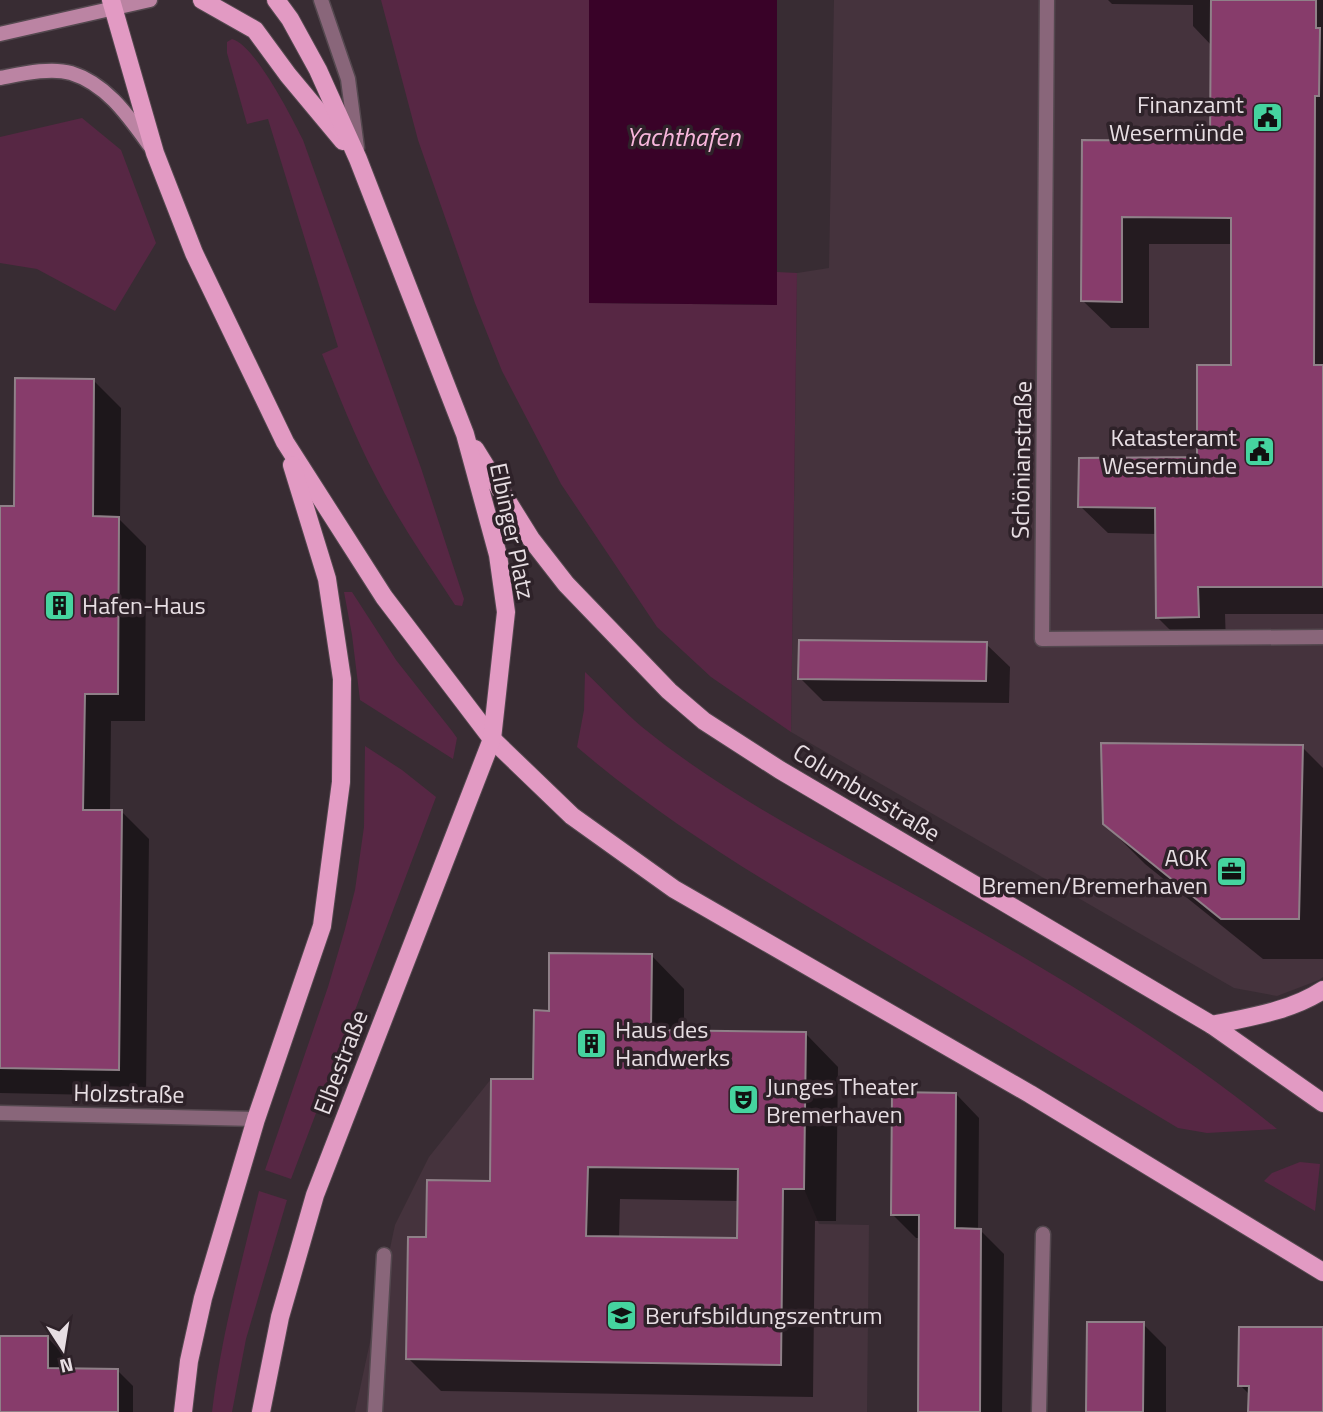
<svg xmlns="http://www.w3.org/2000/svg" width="1323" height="1412" font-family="'Titillium Web',sans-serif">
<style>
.built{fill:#45333d}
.green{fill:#572744}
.water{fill:#390228}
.shadow{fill:#0007;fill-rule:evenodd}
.building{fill:#873c6b;stroke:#8f8088;stroke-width:2;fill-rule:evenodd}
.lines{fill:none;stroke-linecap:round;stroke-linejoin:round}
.street-casing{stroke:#54484f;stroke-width:17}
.secondary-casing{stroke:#54484f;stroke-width:17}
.primary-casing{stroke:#54484f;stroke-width:20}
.street{stroke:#89667a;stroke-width:14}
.secondary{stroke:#bb84a3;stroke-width:14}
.primary{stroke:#e29ac3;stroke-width:18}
.labels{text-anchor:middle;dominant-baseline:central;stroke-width:7;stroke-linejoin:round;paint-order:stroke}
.poi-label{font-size:24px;fill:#e7dee3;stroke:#2e2229;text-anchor:start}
.street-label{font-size:24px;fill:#e7dee3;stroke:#2e2229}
.water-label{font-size:26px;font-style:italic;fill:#f7b6db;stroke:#2e2229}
</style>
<rect width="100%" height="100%" fill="#382c33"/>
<g class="built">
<path d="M834,0H1323V977L1319,980L1277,996L1234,988L791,732L797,273L829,268Z"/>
<path d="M491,1079H545L588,1167L738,1169V1188L804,1189L819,1224L869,1225L867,1412H355L395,1225L429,1157Z"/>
</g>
<g class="green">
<path d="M381,0H589L590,303L777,305V272L797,273L791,732L711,677L657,627L561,484L502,371L475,303L418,140Z"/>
<path d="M232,39C255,45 292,118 303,140L421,468L464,599L462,606L455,605C428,563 399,522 376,477C355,437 339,396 322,354L338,347L268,119L247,124L227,53V42Z"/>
<path d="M82,118L121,150L156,243L115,311L37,269L0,263V137Z"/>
<path d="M344,592H352L396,660L452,731L457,738L453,759L360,700L352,635Z"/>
<path d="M585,672C604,690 622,710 642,727C734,802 842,853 945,912C1060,977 1174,1045 1277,1129L1207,1133L1178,1128C1078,1068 978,1008 877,948C773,886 669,826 577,747L584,710Z"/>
<path d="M365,746L402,770L436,797L291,1179L265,1170L328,987L345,929L355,890L364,827Z"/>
<path d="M1300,1162L1320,1164L1315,1211L1264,1181L1272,1173Z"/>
<path d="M259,1191L287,1200L246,1339L232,1412H212C221,1337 241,1264 259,1191Z"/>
</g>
<path class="water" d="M589,0H777V305L589,303Z"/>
<g class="shadow">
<path d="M1108,0H1323V614H1225L1226,644L1185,645L1157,617V534L1108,533L1080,506L1199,459L1233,367L1232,244H1149V328H1111L1083,301L1084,142L1212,143V46L1193,26V5L1112,4Z"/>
<path d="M93,380L121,408L120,520L146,546L145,721H111L110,812H122L149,839L146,1096L0,1093V508H16Z"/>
<path d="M986,644L1010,667L1009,703L823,701L800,678Z"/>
<path d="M1302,747L1323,768V959H1263L1145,864L1104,823Z"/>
<path d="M652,956L684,989V1033L806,1034L838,1067L836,1221H815L813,1397L441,1391L408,1358L428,1239L492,1183L535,1081L550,1013ZM620,1199L739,1201L738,1240L619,1239Z"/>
<path d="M956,1094L979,1118L978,1231H981L1004,1254L1002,1412H941L921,1238H916L893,1215Z"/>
<path d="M1143,1324L1166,1347V1412H1087Z"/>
<path d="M1323,1329V1412H1250V1395L1240,1385Z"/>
<path d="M0,1338H48L63,1354V1370H117L133,1386V1412H0Z"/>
</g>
<g class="building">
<path d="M1211,0H1316V28H1320L1319,96H1315L1314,365H1323V587H1198L1199,617L1156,618L1155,508L1078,507L1079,458L1197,457V365H1231V218L1122,217V302L1081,301L1082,140L1210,141Z"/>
<path d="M15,378L94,379L93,516L119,517L118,694H85L83,810H122L119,1070L0,1068V506H14Z"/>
<path d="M799,640L987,642L986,681L798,679Z"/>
<path d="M1101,743L1303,745L1299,919H1221L1103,824Z"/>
<path d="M549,953L652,954L651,1030L806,1032L804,1189H783L781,1365L406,1359L408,1237H426L427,1180L490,1181L491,1079H533L534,1010L549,1011ZM588,1167L738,1169L737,1238L586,1236Z"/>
<path d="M892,1092L956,1093L955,1228L981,1229L980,1412H918L919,1215H891Z"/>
<path d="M1087,1322H1144L1143,1412H1086Z"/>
<path d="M1239,1327H1323V1412H1248L1249,1386H1238Z"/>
<path d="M0,1336H48V1368L118,1369V1412H0Z"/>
</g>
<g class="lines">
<defs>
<g id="street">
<path d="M321,0L348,79L357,148"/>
<path d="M1047,0L1042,639L1323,637"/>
<path d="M0,1113L256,1119"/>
<path d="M375,1412L384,1255"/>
<path d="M1039,1412L1043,1234"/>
</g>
<g id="secondary">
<path d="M0,34L150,0"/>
<path d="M0,78C21,74 50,67 71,73C107,84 129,117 150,146"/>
</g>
<g id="primary">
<path d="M111,0L155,153L194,253L285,442L384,597L492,739L572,816L674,889L1030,1094L1323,1272"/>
<path d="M202,0L255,30L288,75L343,141"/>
<path d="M475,449L531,539L566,584L669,691L704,721L780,770L1212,1025L1323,1103"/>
<path d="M1212,1025C1250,1017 1291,1011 1323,990"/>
<path d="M183,1412L189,1361L203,1298L256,1119L322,926L341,782L342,679L327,579L292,465"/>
<path d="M261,1412L280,1317L315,1195L492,739L506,612L498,555L465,434L358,159L318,70L290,19L276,0"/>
</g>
</defs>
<use href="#street" class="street-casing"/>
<use href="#secondary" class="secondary-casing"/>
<use href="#primary" class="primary-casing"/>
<use href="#street" class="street"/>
<use href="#secondary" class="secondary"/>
<use href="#primary" class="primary"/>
</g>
<defs>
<symbol id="civic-square" viewBox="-11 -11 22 22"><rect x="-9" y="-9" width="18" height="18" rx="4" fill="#45d49f" stroke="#2e2229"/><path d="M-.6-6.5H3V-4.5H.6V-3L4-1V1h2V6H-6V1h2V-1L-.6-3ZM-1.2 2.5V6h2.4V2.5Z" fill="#111"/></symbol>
<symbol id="building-square" viewBox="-11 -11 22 22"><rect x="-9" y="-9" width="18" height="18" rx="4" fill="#45d49f" stroke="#2e2229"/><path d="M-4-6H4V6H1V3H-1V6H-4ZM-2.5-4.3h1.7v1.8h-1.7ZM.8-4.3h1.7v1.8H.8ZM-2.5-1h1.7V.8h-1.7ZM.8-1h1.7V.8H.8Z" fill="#111"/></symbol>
<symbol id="office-square" viewBox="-11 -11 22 22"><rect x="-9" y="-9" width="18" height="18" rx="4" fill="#45d49f" stroke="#2e2229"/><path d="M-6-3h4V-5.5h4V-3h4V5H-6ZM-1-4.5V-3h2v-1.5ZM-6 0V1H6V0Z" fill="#111"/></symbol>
<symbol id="theatre-square" viewBox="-11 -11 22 22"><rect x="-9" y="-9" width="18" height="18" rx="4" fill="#45d49f" stroke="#2e2229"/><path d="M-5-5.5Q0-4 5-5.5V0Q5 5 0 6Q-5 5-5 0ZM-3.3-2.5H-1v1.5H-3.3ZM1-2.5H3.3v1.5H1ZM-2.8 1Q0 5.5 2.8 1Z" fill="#111"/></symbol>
<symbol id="university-square" viewBox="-11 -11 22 22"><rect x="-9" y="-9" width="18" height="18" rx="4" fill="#45d49f" stroke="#2e2229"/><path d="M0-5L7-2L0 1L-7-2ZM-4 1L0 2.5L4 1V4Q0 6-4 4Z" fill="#111"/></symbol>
</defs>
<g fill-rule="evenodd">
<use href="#civic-square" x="1250" y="100" width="35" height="35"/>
<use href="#civic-square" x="1242" y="434" width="35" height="35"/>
<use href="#building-square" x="42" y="588" width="35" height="35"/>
<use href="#office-square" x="1214" y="854" width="35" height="35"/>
<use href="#building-square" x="574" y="1026" width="35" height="35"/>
<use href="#theatre-square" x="726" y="1082" width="35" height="35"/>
<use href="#university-square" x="604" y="1298" width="35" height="35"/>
</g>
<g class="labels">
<g class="poi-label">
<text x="1244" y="104" text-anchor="end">Finanzamt<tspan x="1244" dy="28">Wesermünde</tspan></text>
<text x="1237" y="437" text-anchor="end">Katasteramt<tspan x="1237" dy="28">Wesermünde</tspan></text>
<text x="82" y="605">Hafen-Haus</text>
<text x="1208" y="857" text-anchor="end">AOK<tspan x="1208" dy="28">Bremen/Bremerhaven</tspan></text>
<text x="615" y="1029">Haus des<tspan x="615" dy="28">Handwerks</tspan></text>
<text x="766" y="1086">Junges Theater<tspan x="766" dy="28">Bremerhaven</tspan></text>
<text x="645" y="1315">Berufsbildungszentrum</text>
</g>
<g class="street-label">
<text transform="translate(1021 460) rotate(-89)">Schönianstraße</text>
<text transform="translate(513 531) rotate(78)">Elbinger Platz</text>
<text transform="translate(867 792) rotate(31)">Columbusstraße</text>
<text transform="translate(340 1062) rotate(-69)">Elbestraße</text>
<text transform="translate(129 1093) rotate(1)">Holzstraße</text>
</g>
<g class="water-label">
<text x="683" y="136">Yachthafen</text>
</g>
</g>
<g transform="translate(63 1349) rotate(168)" stroke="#2e2229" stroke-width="5" paint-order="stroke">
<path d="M0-5L12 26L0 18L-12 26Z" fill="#e7dee3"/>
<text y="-10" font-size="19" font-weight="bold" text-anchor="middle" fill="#e7dee3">N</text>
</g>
</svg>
